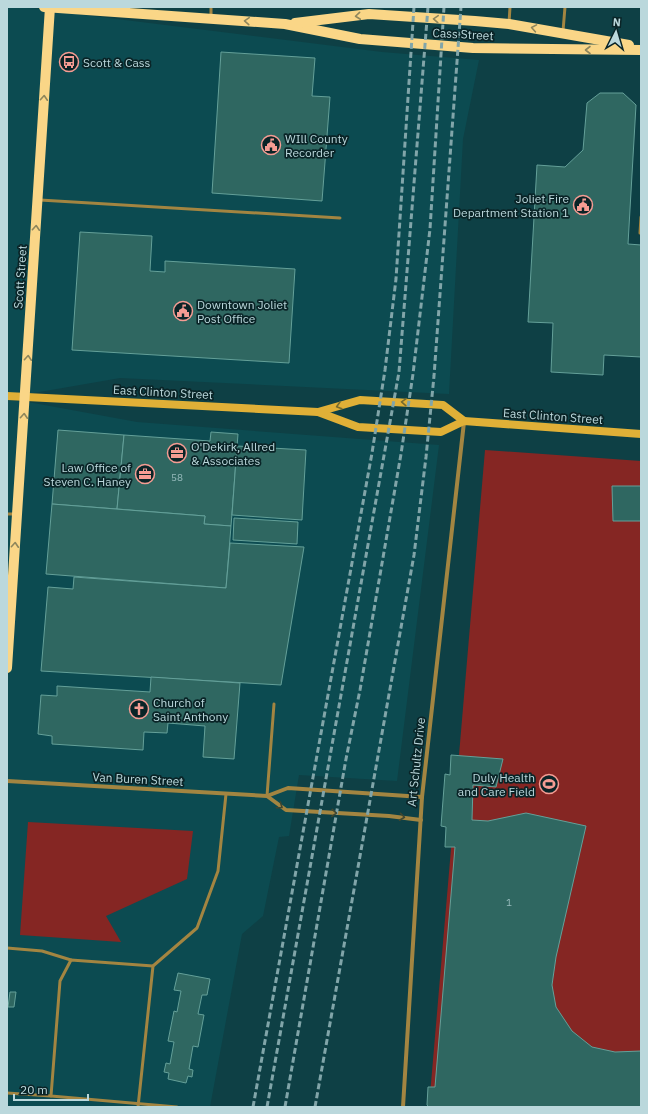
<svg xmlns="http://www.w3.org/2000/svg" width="648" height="1114" font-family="'IBM Plex Sans',sans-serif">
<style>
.built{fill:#0c4b51}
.green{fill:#852623}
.building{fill:#2f6761;stroke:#64a099}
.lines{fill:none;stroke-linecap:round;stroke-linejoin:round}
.lane{stroke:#a38541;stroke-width:3}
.street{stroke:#a38541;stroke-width:4}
.secondary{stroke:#e0b037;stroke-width:8}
.primary{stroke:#fad687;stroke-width:10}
.rail{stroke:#81a5a9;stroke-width:3;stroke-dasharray:6 3;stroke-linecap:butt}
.oneway{stroke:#8e865c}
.oneway2{stroke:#756a2f}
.oneway3{stroke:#404630}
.labels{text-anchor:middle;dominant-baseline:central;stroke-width:3.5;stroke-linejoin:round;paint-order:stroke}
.number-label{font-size:10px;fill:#98bcbd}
.street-label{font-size:12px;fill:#bbd8dc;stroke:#0a2427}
.poi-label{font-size:12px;fill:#bbd8dc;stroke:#0a2427;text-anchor:start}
</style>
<rect width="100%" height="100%" fill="#0e4045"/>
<g class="built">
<path d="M7,7L48,9L23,394L7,393Z"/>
<path d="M52,11L382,52L479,60L463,139L449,394L120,378L28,394Z"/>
<path d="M7,400L28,402L137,422L439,445L397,781L299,775L289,836L279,837L263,916L242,934L210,1107H7Z"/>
</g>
<g class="green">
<path d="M485,450L641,461V1107H429Z"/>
<path d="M28,822L193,831L187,879L106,916L121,942L20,935Z"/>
</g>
<g class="building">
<path d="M221,52L315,58L312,96L330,97L322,201L212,193Z"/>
<path d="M600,93H623L636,105L628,244L641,245V357L604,355L603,375L551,372L553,323L528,322L537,165L565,167L583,150L587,103Z"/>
<path d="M80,232L152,236L150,271L165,272V261L295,269L289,363L72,350Z"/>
<path d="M58,430L124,435L117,509L52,504Z"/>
<path d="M211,432L238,434L231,526L204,524L205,516L117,509L124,435L210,441Z"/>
<path d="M237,446L306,450L302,520L232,515Z"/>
<path d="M612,486H641V521H613Z"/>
<path d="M52,504L205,516L204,524L231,526L226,588L46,574Z"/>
<path d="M234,518L298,522L297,544L233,540Z"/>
<path d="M230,543L304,547L281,685L41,671L48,587L73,589L74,577L226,588Z"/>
<path d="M151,677L240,683L234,759L203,757L205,726L168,723L167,733L144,732L143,750L52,744V736L38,734L41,695L57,696V686L150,692Z"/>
<path d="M451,755L503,759L496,787L473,785L472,820L488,821L526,813L586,826L556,957L552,985L556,1007L572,1031L592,1047L615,1052L641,1051V1107H429L427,1105L428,1087H435L455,847H445L446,827L441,826L445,774L450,775Z"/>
<path d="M178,973L210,979L207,995H202L198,1014L204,1015L198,1047L193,1046L189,1069L193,1070L192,1077L188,1076L186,1083L168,1079L169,1073L164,1072L166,1063L170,1064L174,1042L168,1041L174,1011L177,1012L181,991L174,990Z"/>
<path d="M10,992H16L14,1007H8Z"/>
</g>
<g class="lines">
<g class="lane">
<path d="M211,17V7"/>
<path d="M509,23L510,7"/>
<path d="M563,31L565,7"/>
<path d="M40,200L340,218"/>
<path d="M640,233L641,217"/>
<path d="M7,514H15"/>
<path d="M267,796L274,704"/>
<path d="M7,948L42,951L71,960"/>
<path d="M153,966L71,960L60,981L51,1096L177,1107"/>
<path d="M7,1093L51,1096"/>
<path d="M138,1107L153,966L197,928L218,871L226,794"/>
</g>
<g class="street">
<path d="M7,781L267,796L288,788L422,797"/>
<path d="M267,796L286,810L389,816L421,820"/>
<path d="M403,1107L422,797L464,422"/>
</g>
<g class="secondary">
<path d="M7,396L318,412L358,427L441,432L464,421L641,434"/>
<path d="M318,412L360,400L443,405L464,421"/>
</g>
<g class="primary">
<path d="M44,7L285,24L360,39L473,48L641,50"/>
<path d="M295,23L369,14L475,21L509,24L629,45"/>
<path d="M7,668L50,7"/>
</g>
<g class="rail">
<path d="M253,1107L372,453L385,370L396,279L414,7"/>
<path d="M267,1107L399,372L428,7"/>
<path d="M285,1107L346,759L360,690L401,454L413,374L430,229L444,7"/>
<path d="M315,1107L414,555L426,457L434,376L461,7"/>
</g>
</g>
<defs><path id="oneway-chevron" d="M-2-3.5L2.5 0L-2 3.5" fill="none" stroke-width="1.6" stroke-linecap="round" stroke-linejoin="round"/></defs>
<g class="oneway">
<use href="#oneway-chevron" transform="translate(358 16) rotate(174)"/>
<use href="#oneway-chevron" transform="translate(436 19) rotate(-176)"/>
<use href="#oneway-chevron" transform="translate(247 21) rotate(-176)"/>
<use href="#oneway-chevron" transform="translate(534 28) rotate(-170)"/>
<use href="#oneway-chevron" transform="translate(588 50) rotate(180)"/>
<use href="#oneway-chevron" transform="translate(44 98) rotate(-86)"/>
<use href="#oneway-chevron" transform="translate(36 228) rotate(-86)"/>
<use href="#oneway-chevron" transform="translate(28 358) rotate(-86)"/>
<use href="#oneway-chevron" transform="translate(24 416) rotate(-86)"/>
<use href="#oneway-chevron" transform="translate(15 545) rotate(-86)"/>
</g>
<g class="oneway2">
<use href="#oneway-chevron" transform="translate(404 402) rotate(-176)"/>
<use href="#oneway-chevron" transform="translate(339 406) rotate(164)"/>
</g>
<g class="oneway3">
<use href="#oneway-chevron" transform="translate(280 806) rotate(35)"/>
<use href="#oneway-chevron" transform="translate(334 813) rotate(3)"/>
<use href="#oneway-chevron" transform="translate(402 817) rotate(7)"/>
</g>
<defs>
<symbol id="bus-ring" viewBox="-11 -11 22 22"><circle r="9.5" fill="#0a2427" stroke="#f59c93" stroke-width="1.5"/><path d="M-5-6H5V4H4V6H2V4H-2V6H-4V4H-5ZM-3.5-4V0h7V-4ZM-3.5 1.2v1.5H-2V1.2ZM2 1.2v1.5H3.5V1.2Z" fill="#f59c93"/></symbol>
<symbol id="civic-ring" viewBox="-11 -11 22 22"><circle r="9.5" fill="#0a2427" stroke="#f59c93" stroke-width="1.5"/><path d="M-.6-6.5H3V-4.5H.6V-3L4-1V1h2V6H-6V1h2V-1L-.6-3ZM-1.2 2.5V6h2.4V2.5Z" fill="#f59c93"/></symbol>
<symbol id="office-ring" viewBox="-11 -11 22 22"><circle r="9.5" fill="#0a2427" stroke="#f59c93" stroke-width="1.5"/><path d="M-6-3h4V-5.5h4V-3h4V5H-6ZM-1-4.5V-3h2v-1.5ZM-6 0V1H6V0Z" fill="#f59c93"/></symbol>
<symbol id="church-ring" viewBox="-11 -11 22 22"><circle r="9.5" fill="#0a2427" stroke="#f59c93" stroke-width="1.5"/><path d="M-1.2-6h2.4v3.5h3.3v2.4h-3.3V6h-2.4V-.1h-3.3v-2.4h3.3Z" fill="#f59c93"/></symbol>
<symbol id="stadium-ring" viewBox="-11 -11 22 22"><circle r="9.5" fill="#0a2427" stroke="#f59c93" stroke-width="1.5"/><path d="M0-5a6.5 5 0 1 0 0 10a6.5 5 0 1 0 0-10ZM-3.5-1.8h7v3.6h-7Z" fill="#f59c93"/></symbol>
</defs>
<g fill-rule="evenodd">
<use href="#bus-ring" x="58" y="51" width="22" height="22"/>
<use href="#civic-ring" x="260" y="134" width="22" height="22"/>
<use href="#civic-ring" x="572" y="194" width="22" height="22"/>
<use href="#civic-ring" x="172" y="300" width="22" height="22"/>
<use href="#office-ring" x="166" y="442" width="22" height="22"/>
<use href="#office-ring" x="134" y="463" width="22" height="22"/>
<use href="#church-ring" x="128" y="698" width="22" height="22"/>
<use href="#stadium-ring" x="538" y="773" width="22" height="22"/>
</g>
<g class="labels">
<g class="number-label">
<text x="177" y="477">58</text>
<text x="509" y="902">1</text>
</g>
<g class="street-label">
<text transform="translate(463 34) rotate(3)">Cass Street</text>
<text transform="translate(20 277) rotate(-86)">Scott Street</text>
<text transform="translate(163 392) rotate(3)">East Clinton Street</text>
<text transform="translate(553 416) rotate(4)">East Clinton Street</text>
<text transform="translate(416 762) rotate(-84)">Art Schultz Drive</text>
<text transform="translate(138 779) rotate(3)">Van Buren Street</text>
</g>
<g class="poi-label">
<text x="83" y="62">Scott &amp; Cass</text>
<text x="285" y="138">WIll County<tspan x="285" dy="14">Recorder</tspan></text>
<text x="569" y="198" text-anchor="end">Joliet Fire<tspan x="569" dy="14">Department Station 1</tspan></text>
<text x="197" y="304">Downtown Joliet<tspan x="197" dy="14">Post Office</tspan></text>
<text x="191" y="446">O'Dekirk, Allred<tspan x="191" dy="14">&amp; Associates</tspan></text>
<text x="131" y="467" text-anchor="end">Law Office of<tspan x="131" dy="14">Steven C. Haney</tspan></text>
<text x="153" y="702">Church of<tspan x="153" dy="14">Saint Anthony</tspan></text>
<text x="535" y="777" text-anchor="end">Duly Health<tspan x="535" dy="14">and Care Field</tspan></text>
</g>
</g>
<rect width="648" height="1114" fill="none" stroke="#bbd8dc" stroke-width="16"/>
<g transform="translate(616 32) rotate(5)" stroke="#0a2427" stroke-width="3" paint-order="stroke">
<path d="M0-3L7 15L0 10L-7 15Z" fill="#bbd8dc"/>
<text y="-6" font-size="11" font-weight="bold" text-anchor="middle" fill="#bbd8dc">N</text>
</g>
<path d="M14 1094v6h74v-6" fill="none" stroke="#bbd8dc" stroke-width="2"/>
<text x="20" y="1094" font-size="12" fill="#bbd8dc" stroke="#0a2427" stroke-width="3" paint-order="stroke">20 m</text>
</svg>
